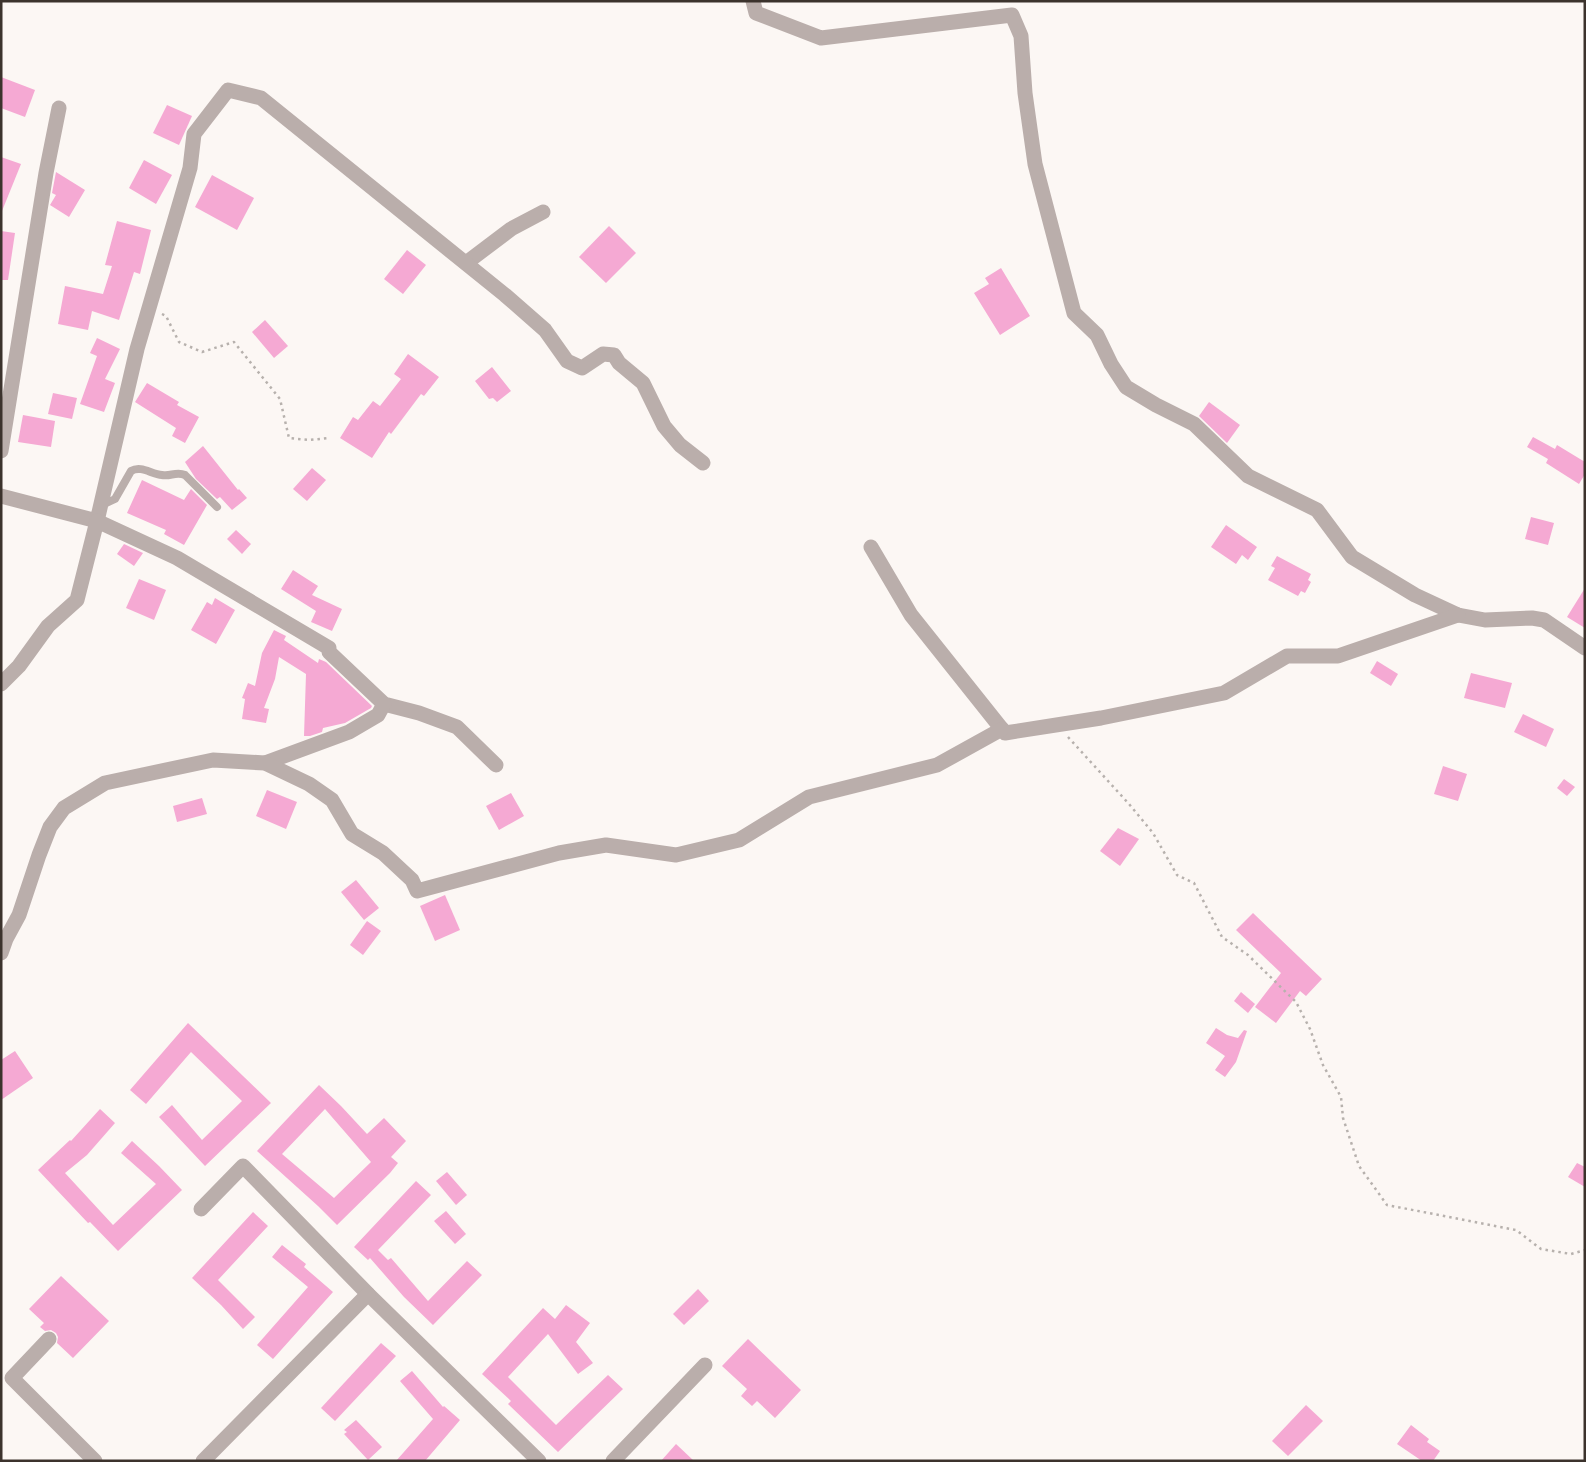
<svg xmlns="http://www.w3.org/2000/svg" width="1586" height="1462" font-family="'PT Sans Narrow',sans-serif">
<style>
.building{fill:#f5a9d3;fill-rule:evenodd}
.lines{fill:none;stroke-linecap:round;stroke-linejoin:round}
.path{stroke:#b7b1ad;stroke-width:2.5;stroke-dasharray:2.5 4;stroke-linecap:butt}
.lane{stroke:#baaeab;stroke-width:8}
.street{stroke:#baaeab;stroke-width:15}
</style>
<rect width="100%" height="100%" fill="#fcf7f4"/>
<g class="building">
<path d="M1,77L35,90L25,117L1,108Z"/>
<path d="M167,105L192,116L179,145L153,133Z"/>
<path d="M1,157L21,164L2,211H1Z"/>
<path d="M144,160L172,175L156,204L129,188Z"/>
<path d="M56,172L85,190L69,217L50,205L56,195L52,193Z"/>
<path d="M212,175L254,198L237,230L195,207Z"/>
<path d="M117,221L151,230L140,274L134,272L119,320L92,311L88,330L58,324L65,286L103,294L112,266L105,265Z"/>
<path d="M609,226L636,253L606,283L579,257Z"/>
<path d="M1,231L15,233L8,280H1Z"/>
<path d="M407,250L426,265L403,294L384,279Z"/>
<path d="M1001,268L1030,316L1000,335L974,293L989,284L985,278Z"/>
<path d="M265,320L288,346L274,358L252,332Z"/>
<path d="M97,338L120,349L105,379L115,383L104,412L80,404L97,356L90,353Z"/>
<path d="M408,354L439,377L424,396L421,394L391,434L389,432L372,458L340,438L353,417L358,420L373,401L380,406L401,379L394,374Z"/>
<path d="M492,367L511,391L497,402L493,398L489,399L475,381Z"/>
<path d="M147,383L179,402L177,405L199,417L185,443L172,436L176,428L135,402Z"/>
<path d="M53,393L77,398L72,419L48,414Z"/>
<path d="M1209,402L1240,425L1227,443L1199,416Z"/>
<path d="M23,415L55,421L51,447L18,442Z"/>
<path d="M1533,437L1555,449L1557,445L1585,462V474L1579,484L1546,463L1548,459L1527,447Z"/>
<path d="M203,446L238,490L239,489L247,498L232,510L220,497L217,499L196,479L185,462Z"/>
<path d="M312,468L326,480L307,501L293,489Z"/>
<path d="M142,480L184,500L191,489L207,505L184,545L164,534L166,530L127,513Z"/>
<path d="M1531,517L1554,523L1548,545L1525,539Z"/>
<path d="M1226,525L1257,547L1248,560L1242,555L1236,564L1211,547Z"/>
<path d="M236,530L251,544L242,554L227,539Z"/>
<path d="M124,544L143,553L134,566L117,554Z"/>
<path d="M1277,556L1311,574L1308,580L1311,582L1305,593L1301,591L1298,596L1268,580L1275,568L1271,566Z"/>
<path d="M293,570L318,586L312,595L342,609L332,631L311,622L316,611L281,589Z"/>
<path d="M139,579L166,590L154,620L126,608Z"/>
<path d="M1585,588V628L1567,617Z"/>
<path d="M215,598L235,610L216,644L191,630L207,602L212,605Z"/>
<path d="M274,630L286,636L284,640L318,663L319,659L326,662L372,706L371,708L345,723L323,728L322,732L310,736H304L306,674L279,657L275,679L264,708L269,709L266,723L242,719L245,699L242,698L248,683L255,686L262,653Z"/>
<path d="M1377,661L1398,674L1391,686L1370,673Z"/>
<path d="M1471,673L1512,683L1505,708L1464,698Z"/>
<path d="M1523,714L1554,729L1546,747L1514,732Z"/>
<path d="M1443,766L1467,774L1458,801L1434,794Z"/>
<path d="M1564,779L1575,787L1567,796L1557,788Z"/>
<path d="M267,790L297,802L286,829L256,816Z"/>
<path d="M511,793L524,816L499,830L486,806Z"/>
<path d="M202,798L207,814L177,822L173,806Z"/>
<path d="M1118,828L1139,839L1120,866L1100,851Z"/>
<path d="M356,880L379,908L364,920L341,892Z"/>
<path d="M445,895L460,930L435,941L420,906Z"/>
<path d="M1253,913L1322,979L1306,996L1300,991L1276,1023L1255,1007L1281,973L1236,930Z"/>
<path d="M367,921L381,931L363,955L350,945Z"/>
<path d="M1241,992L1255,1004L1248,1013L1234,1001Z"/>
<path d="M188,1023L271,1103L205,1166L159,1117L172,1105L202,1140L242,1101L191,1052L146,1104L130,1090Z"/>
<path d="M1216,1028L1227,1035L1238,1038L1244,1030L1247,1031L1236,1062L1225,1077L1215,1070L1225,1056L1206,1043Z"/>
<path d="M15,1051L33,1078L1,1100V1060Z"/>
<path d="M319,1085L341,1106L367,1134L384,1118L406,1141L391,1157L398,1163L390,1173L337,1225L318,1206L257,1151ZM325,1109L371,1162L334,1198L282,1154Z"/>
<path d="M100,1109L115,1123L87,1155L65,1173L113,1225L156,1184L121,1153L132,1141L159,1166L182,1190L118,1251L90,1222L88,1223L38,1170L70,1140L71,1141Z"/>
<path d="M1577,1163L1585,1167V1187L1568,1177Z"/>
<path d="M447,1172L467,1195L456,1205L436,1181Z"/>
<path d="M416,1181L431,1195L378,1250L388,1260L391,1258L428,1301L467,1261L482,1275L433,1325L404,1297L370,1258L368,1260L354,1247Z"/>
<path d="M446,1211L466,1234L455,1244L434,1221Z"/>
<path d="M253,1212L268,1226L218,1280L255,1317L243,1329L221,1305L192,1278Z"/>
<path d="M282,1245L306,1264L304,1267L333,1292L273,1359L257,1345L308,1287L272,1257Z"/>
<path d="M61,1276L109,1321L73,1358L57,1343L58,1337L56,1333L51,1330L45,1331L40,1327L44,1323L29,1309Z"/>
<path d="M698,1289L709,1301L684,1325L673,1314Z"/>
<path d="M566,1305L590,1323L576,1342L593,1363L578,1374L548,1334L508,1377L556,1425L608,1375L623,1389L558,1452L508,1404L511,1401L482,1374L543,1308L555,1319Z"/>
<path d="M748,1339L801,1390L775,1418L757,1401L752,1406L741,1396L747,1389L722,1366Z"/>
<path d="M381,1343L396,1356L335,1421L321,1408Z"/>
<path d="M412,1371L443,1407L444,1406L460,1420L425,1461H396L433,1419L400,1381Z"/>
<path d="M1306,1405L1323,1421L1288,1456L1272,1441Z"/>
<path d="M356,1420L382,1447L368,1460L344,1434L347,1432L344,1430Z"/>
<path d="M1411,1425L1429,1439L1427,1442L1440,1451L1433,1461H1422L1397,1444Z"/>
<path d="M676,1444L694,1461H661Z"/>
</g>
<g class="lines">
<g class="path">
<path d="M162,314L166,316L179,342L202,352L234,342L280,399L289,438L309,440L329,438"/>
<path d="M1068,737L1129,804L1153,833L1177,875L1194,883L1222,937L1248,955L1296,1002L1310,1029L1323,1065L1341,1097L1343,1118L1359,1166L1387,1205L1516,1230L1541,1249L1571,1254L1585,1250"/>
</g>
<path class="lane" d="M100,506L115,499L131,471C141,465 151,474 162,475C170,477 176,471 185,475L217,507"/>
<g class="street">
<path d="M753,1L756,13L821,38L1012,15L1021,36L1025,93L1035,164L1074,313L1097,335L1111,364L1126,387L1156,405L1194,424L1248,476L1317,510L1352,557L1415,595L1458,615L1485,620L1532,618L1544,620L1585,648"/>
<path d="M466,263L511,229L543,212"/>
<path d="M1,451L46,173L59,108"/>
<path d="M1,496L97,521L137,349L190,168L194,134L228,90L261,98L505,295L545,330L567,361L582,368L603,354L614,355L619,363L643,383L664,426L680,445L703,463"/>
<path d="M871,547L911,615L1005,733L1101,718L1224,693L1287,656H1338L1458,615"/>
<path d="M1,684L19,666L48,626L77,600L97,521L177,558L329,648V652L384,704L419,713L457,727L496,765"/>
<path d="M265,763L349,732L378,715L384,704"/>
<path d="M1,953L6,939L19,915L39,855L50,827L64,808L105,783L213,760L265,763L309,784L332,800L352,834L383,853L412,880L417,891L559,853L606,845L676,855L739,840L809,797L937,765L1002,729"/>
<path d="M201,1209L243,1166L368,1294L539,1461"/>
<path d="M49,1339L12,1378L95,1461"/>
<path d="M203,1461L368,1294"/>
<path d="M613,1461L705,1365"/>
</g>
</g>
<rect width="1586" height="1462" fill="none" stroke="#3c332d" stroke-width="5"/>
</svg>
